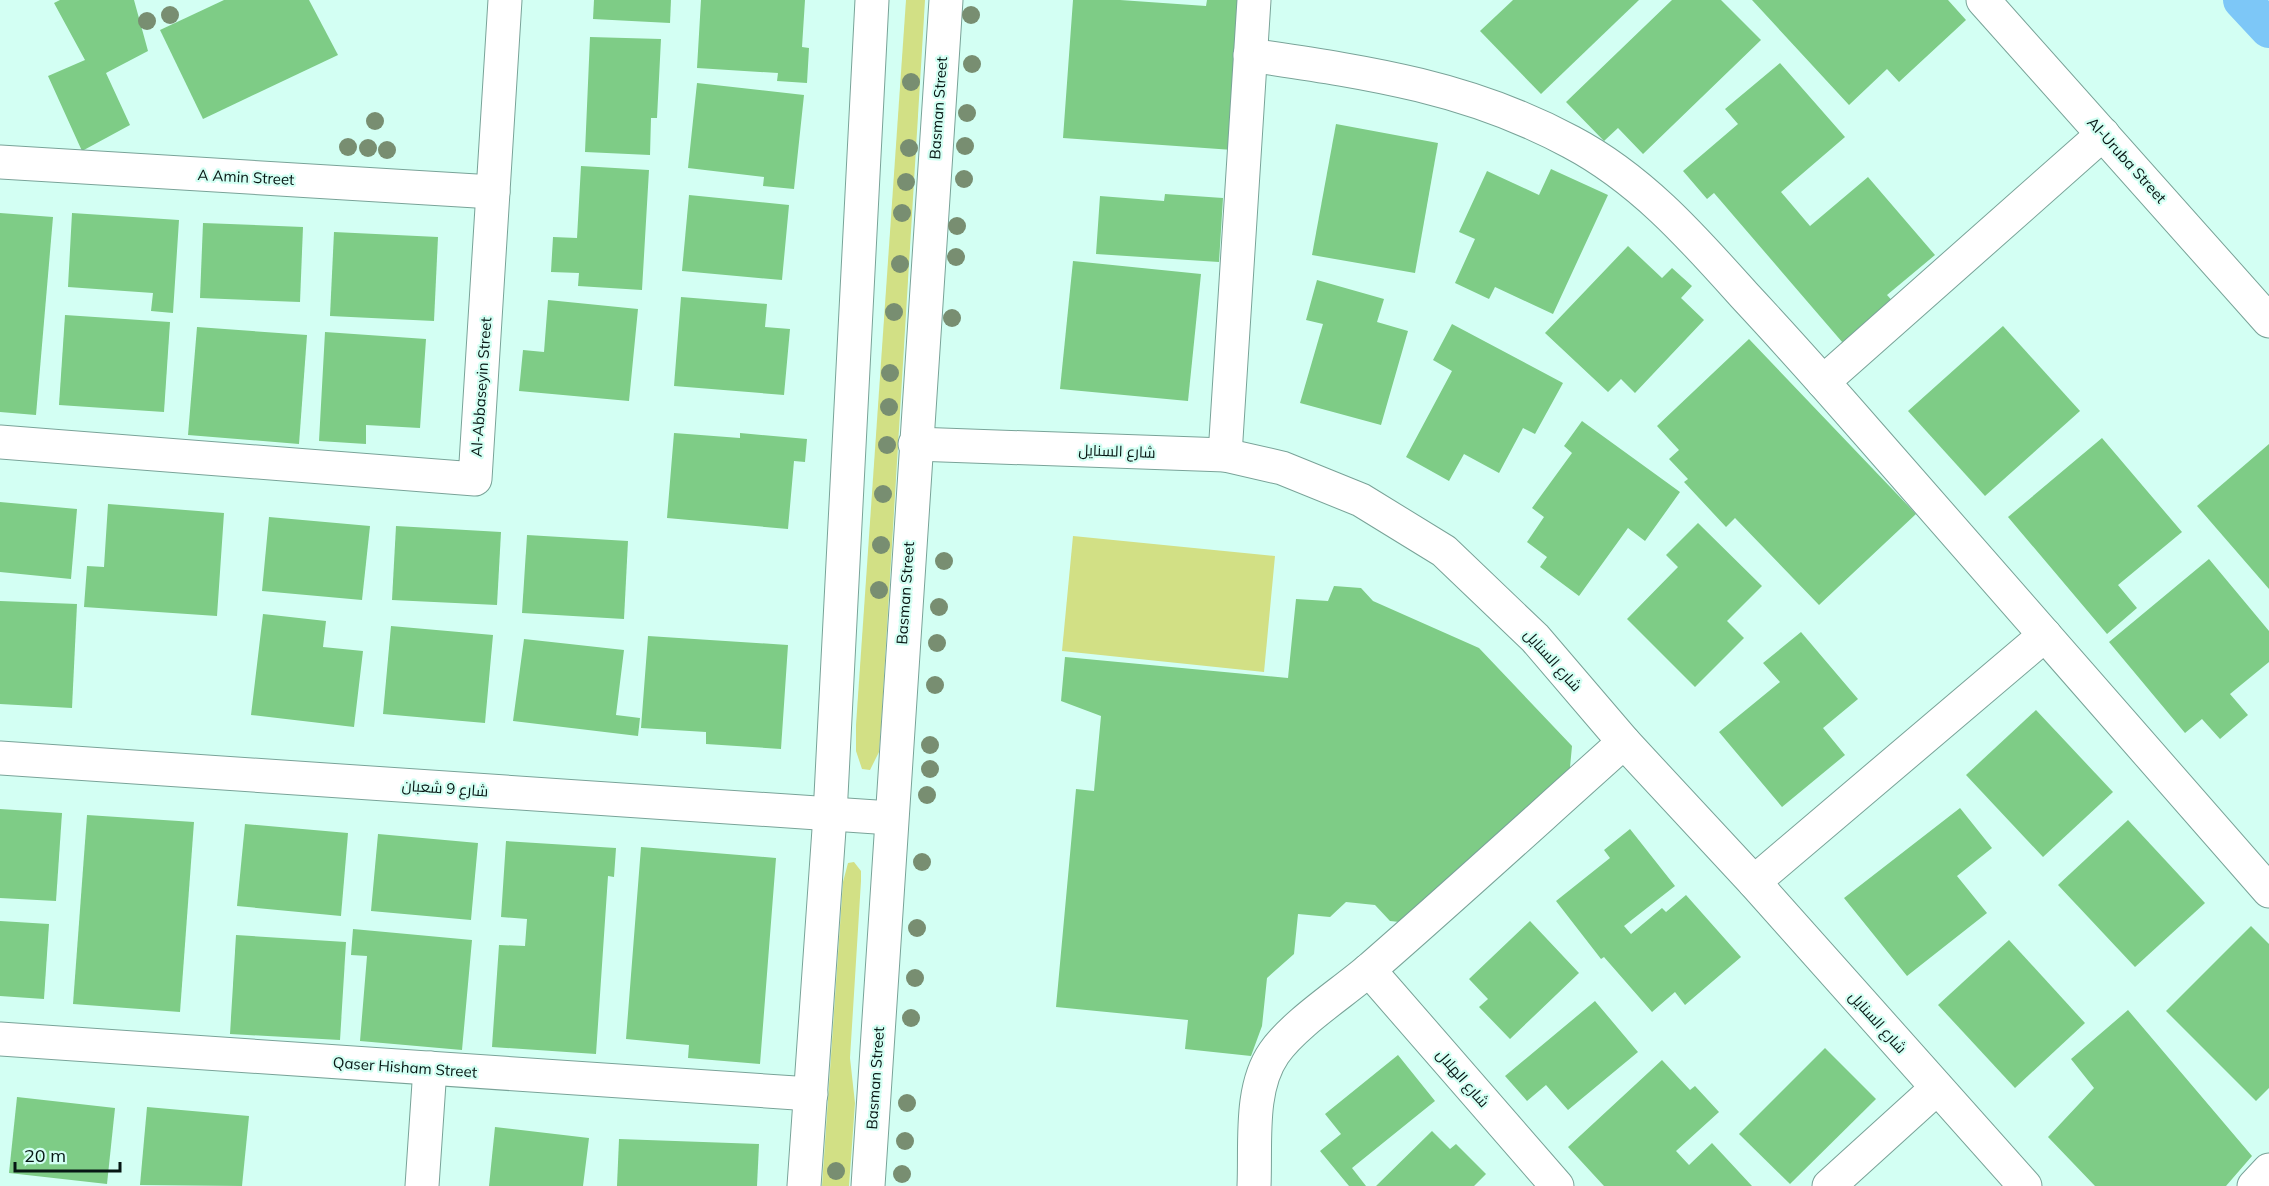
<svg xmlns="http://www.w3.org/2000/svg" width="2269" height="1186" font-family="Mulish,Cairo,sans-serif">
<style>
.park{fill:#d2e085}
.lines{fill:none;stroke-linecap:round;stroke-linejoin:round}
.canal{stroke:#7dc7f7;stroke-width:38}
.building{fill:#7ecc86}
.minor-casing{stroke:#79a398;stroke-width:35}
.tertiary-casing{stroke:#79a398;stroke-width:35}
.primary-casing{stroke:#79a398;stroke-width:35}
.minor{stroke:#fff;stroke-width:33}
.tertiary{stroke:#fff;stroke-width:33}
.primary{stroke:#fff;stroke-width:33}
.tree{fill:#788e71}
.labels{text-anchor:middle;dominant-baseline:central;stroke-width:4.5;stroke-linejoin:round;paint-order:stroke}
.street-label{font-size:15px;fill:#061613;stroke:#d3fff3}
</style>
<rect width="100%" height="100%" fill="#d3fff3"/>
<g class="park">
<path d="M906,0H925L881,726L879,752L870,770L862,769L856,751V725Z"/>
<path d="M1073,536L1275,556L1264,672L1062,651Z"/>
<path d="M854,862L861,871V881L850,1058L855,1103L849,1186H822L843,882L848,863Z"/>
</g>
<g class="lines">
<path class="canal" d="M2242,0L2269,29"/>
</g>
<g class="building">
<path d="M60,0H134L148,51L106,73L130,125L82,151L48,76L85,60L54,3Z"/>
<path d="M224,0H309L338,55L203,119L160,30Z"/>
<path d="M594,0H671L670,23L593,19Z"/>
<path d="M701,0H805L802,47L809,48L807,83L777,81L778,73L697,68Z"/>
<path d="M1073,0H1120L1206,6L1207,0H1244L1233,150L1063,138Z"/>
<path d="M1513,0H1639L1541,94L1480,31Z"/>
<path d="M1672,0H1721L1761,40L1643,154L1618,128L1604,141L1566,102Z"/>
<path d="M1752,0H1948L1966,20L1899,82L1887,69L1849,105Z"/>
<path d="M590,37L661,39L657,118H651L650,155L585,152Z"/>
<path d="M1780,63L1845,137L1781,192L1810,226L1868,177L1935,255L1887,295L1899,308L1849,350L1714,193L1707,199L1683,171L1738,124L1725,109Z"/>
<path d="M697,83L804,95L794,189L763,186L764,177L688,168Z"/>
<path d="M1336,124L1438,143L1415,273L1312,255Z"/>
<path d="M581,166L649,170L642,290L578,286L579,273L551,272L553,237L577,238Z"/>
<path d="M1551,169L1608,195L1553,314L1495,287L1489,299L1455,283L1475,239L1459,232L1487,171L1539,195Z"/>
<path d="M1165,194L1223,198L1219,262L1096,254L1100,196L1164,201Z"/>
<path d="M689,195L789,205L782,280L682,271Z"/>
<path d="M0,213L53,217L36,415L0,412Z"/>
<path d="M72,213L179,220L173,313L151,311L153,293L68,287Z"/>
<path d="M203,223L303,227L300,302L200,298Z"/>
<path d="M334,232L438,237L434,321L330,316Z"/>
<path d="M1628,246L1662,278L1672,268L1692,286L1681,298L1704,320L1635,393L1621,379L1608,392L1545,333Z"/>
<path d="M1073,261L1201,274L1188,401L1060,389Z"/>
<path d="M1317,280L1384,299L1377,322L1408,331L1381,425L1300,403L1323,324L1306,320Z"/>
<path d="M681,297L767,304L765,327L790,329L784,395L674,386Z"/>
<path d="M548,300L638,309L629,401L519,391L523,350L544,352Z"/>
<path d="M65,315L170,322L164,412L59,405Z"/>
<path d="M1452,324L1563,383L1535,434L1523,428L1499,473L1464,454L1449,481L1406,457L1452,371L1433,360Z"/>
<path d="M2003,326L2080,411L1985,496L1908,411Z"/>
<path d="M197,327L307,335L299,444L188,435Z"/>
<path d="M325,332L426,339L420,428L366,425V444L319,441Z"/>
<path d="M1749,339L1916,514L1819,605L1735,518L1726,527L1684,482L1688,479L1669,459L1679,450L1657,426Z"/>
<path d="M1582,421L1680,492L1645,541L1628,528L1579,596L1540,567L1547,557L1527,542L1544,517L1532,508L1572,453L1564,446Z"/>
<path d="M674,433L740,438V433L807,439L805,462L794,461L788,529L667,518Z"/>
<path d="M2102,438L2182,532L2118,585L2137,608L2107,634L2008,517Z"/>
<path d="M2269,444V589L2197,506Z"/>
<path d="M0,502L77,509L71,579L0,572Z"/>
<path d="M108,504L224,513L217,616L84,607L87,566L104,567Z"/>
<path d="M269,517L370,526L362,600L262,591Z"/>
<path d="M1698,523L1762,586L1727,621L1744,638L1695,687L1627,619L1678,567L1666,555Z"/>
<path d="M396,526L501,532L497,605L392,600Z"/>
<path d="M527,535L628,541L624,619L522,613Z"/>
<path d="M2209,559L2269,631V662L2230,694L2248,715L2220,739L2202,719L2185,733L2109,642Z"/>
<path d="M1334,586L1361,588L1373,601L1479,648L1572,746L1568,789L1419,924L1390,921L1375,905L1346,902L1330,917L1298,914L1294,954L1267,978L1262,1026L1251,1056L1185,1049L1188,1020L1056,1007L1076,789L1094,791L1101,716L1061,701L1065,657L1288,678L1296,599L1328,601Z"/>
<path d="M0,601L77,604L72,708L0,704Z"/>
<path d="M263,614L326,621L323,647L363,651L354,727L251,715Z"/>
<path d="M391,626L493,635L485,723L383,714Z"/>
<path d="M1801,632L1858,699L1823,728L1845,755L1782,807L1719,732L1780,682L1763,663Z"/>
<path d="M648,636L788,645L781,749L706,744V732L641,728Z"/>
<path d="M524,639L624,650L616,715L640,718L638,736L513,721Z"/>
<path d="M2036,710L2113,792L2043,857L1966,775Z"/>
<path d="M1960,808L1992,848L1957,876L1987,913L1907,976L1844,898Z"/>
<path d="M0,809L62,813L56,901L0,898Z"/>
<path d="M87,815L194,822L180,1012L73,1004Z"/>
<path d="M2128,820L2205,903L2135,967L2058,885Z"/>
<path d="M245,824L348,833L341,916L237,906Z"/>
<path d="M1630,829L1675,886L1624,926L1631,934L1662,908L1666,912L1686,895L1741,957L1685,1005L1675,992L1652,1012L1604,957L1601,959L1556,901L1610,858L1604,850Z"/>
<path d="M378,834L478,843L471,920L371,911Z"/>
<path d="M506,841L616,848L614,877L608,876L596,1054L492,1047L499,945L525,946L527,919L501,917Z"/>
<path d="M641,847L776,858L760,1064L688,1058L689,1045L626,1039Z"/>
<path d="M0,921L49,924L44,999L0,996Z"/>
<path d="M1530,921L1579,973L1510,1039L1479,1007L1488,999L1469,979Z"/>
<path d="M2251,926L2269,944V1088L2256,1101L2166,1011Z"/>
<path d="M353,929L472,940L462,1050L360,1041L367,956L351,955Z"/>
<path d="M236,935L346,942L340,1040L230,1034Z"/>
<path d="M2009,940L2085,1023L2015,1088L1938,1005Z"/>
<path d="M1595,1001L1638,1052L1568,1110L1546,1085L1527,1101L1505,1076Z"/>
<path d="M2128,1010L2252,1156L2226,1186H2095L2048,1137L2094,1088L2071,1059Z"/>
<path d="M1825,1048L1876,1099L1790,1184L1739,1134Z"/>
<path d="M1398,1055L1435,1101L1352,1168L1366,1186H1349L1320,1151L1341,1134L1325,1114Z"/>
<path d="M1662,1060L1690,1090L1695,1086L1719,1112L1676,1151L1689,1165L1712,1143L1752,1186H1604L1568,1147Z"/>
<path d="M17,1097L115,1108L107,1184L9,1173Z"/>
<path d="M147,1107L249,1116L242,1186L140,1185Z"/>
<path d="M495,1127L589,1138L583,1186H489Z"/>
<path d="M1432,1131L1450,1149L1456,1144L1486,1174L1474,1186H1376Z"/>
<path d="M619,1139L759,1144L757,1186H617Z"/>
</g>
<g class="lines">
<defs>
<g id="minor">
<path d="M1983,0L2269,321"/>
<path d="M1250,55C1364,72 1467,86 1571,142C1641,179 1692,237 1744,295C1786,340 1827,386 1868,433C2001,585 2135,738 2269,891"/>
<path d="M0,162L493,192"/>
<path d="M1823,382L2103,134"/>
<path d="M0,442L475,479L505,0"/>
<path d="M915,444L1225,455L1282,468L1361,500L1444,551L1535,638L1624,742L1754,882L2025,1186"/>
<path d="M1225,455L1254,0"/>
<path d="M1754,882L2045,635"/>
<path d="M1369,970L1557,1186"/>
<path d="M0,1039L811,1094"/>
<path d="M422,1186L430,1068"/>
<path d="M1254,1186C1256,1144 1249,1089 1274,1053C1294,1024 1342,993 1370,969C1455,895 1539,818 1624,742"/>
<path d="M1829,1186L1937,1088"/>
<path d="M2254,1186L2269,1170"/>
</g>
<path id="tertiary" d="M0,758L891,818"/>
<g id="primary">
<path d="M804,1186L830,815L872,0"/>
<path d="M868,1186L946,0"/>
</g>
</defs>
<use href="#minor" class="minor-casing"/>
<use href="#tertiary" class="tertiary-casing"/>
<use href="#primary" class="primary-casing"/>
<use href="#minor" class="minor"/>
<use href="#tertiary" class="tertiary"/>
<use href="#primary" class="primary"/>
</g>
<g class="tree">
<circle cx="170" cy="15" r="9"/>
<circle cx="971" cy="15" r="9"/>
<circle cx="147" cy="21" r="9"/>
<circle cx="972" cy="64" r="9"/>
<circle cx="911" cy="82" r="9"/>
<circle cx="967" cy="113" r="9"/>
<circle cx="375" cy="121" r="9"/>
<circle cx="965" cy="146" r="9"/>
<circle cx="348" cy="147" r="9"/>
<circle cx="368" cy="148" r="9"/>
<circle cx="909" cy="148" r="9"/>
<circle cx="387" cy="150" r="9"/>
<circle cx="964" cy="179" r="9"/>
<circle cx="906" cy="182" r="9"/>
<circle cx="902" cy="213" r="9"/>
<circle cx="957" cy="226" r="9"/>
<circle cx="956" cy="257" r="9"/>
<circle cx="900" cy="264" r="9"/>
<circle cx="894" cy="312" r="9"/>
<circle cx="952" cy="318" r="9"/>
<circle cx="890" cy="373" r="9"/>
<circle cx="889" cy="407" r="9"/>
<circle cx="887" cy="445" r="9"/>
<circle cx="883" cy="494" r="9"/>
<circle cx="881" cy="545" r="9"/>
<circle cx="944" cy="561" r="9"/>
<circle cx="879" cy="590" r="9"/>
<circle cx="939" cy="607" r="9"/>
<circle cx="937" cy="643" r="9"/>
<circle cx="935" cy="685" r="9"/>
<circle cx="930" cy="745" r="9"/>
<circle cx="930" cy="769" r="9"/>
<circle cx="927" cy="795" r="9"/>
<circle cx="922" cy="862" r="9"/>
<circle cx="917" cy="928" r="9"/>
<circle cx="915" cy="978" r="9"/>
<circle cx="911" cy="1018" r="9"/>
<circle cx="907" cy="1103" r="9"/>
<circle cx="905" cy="1141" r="9"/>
<circle cx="836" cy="1171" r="9"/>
<circle cx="902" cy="1174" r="9"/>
</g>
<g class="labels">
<g class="street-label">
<text transform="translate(938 108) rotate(-86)">Basman Street</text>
<text transform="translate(2127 160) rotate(48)">Al-Uruba Street</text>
<text transform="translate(246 177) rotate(3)">A Amin Street</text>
<text transform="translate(481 387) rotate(-86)">Al-Abbaseyin Street</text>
<text transform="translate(1117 451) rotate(2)">شارع السنايل</text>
<text transform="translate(905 593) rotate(-86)">Basman Street</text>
<text transform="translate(1553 660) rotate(48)">شارع السنايل</text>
<text transform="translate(445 788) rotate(4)">شارع 9 شعبان</text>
<text transform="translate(1878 1022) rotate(48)">شارع السنايل</text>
<text transform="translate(405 1067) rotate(4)">Qaser Hisham Street</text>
<text transform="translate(875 1078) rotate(-86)">Basman Street</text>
<text transform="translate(1463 1078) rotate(49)">شارع الهلال</text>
</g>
</g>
<path d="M15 1162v9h105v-9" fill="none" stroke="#061613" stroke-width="3"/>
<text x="24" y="1162" font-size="18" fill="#061613" stroke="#d3fff3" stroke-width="4.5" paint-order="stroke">20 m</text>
</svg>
